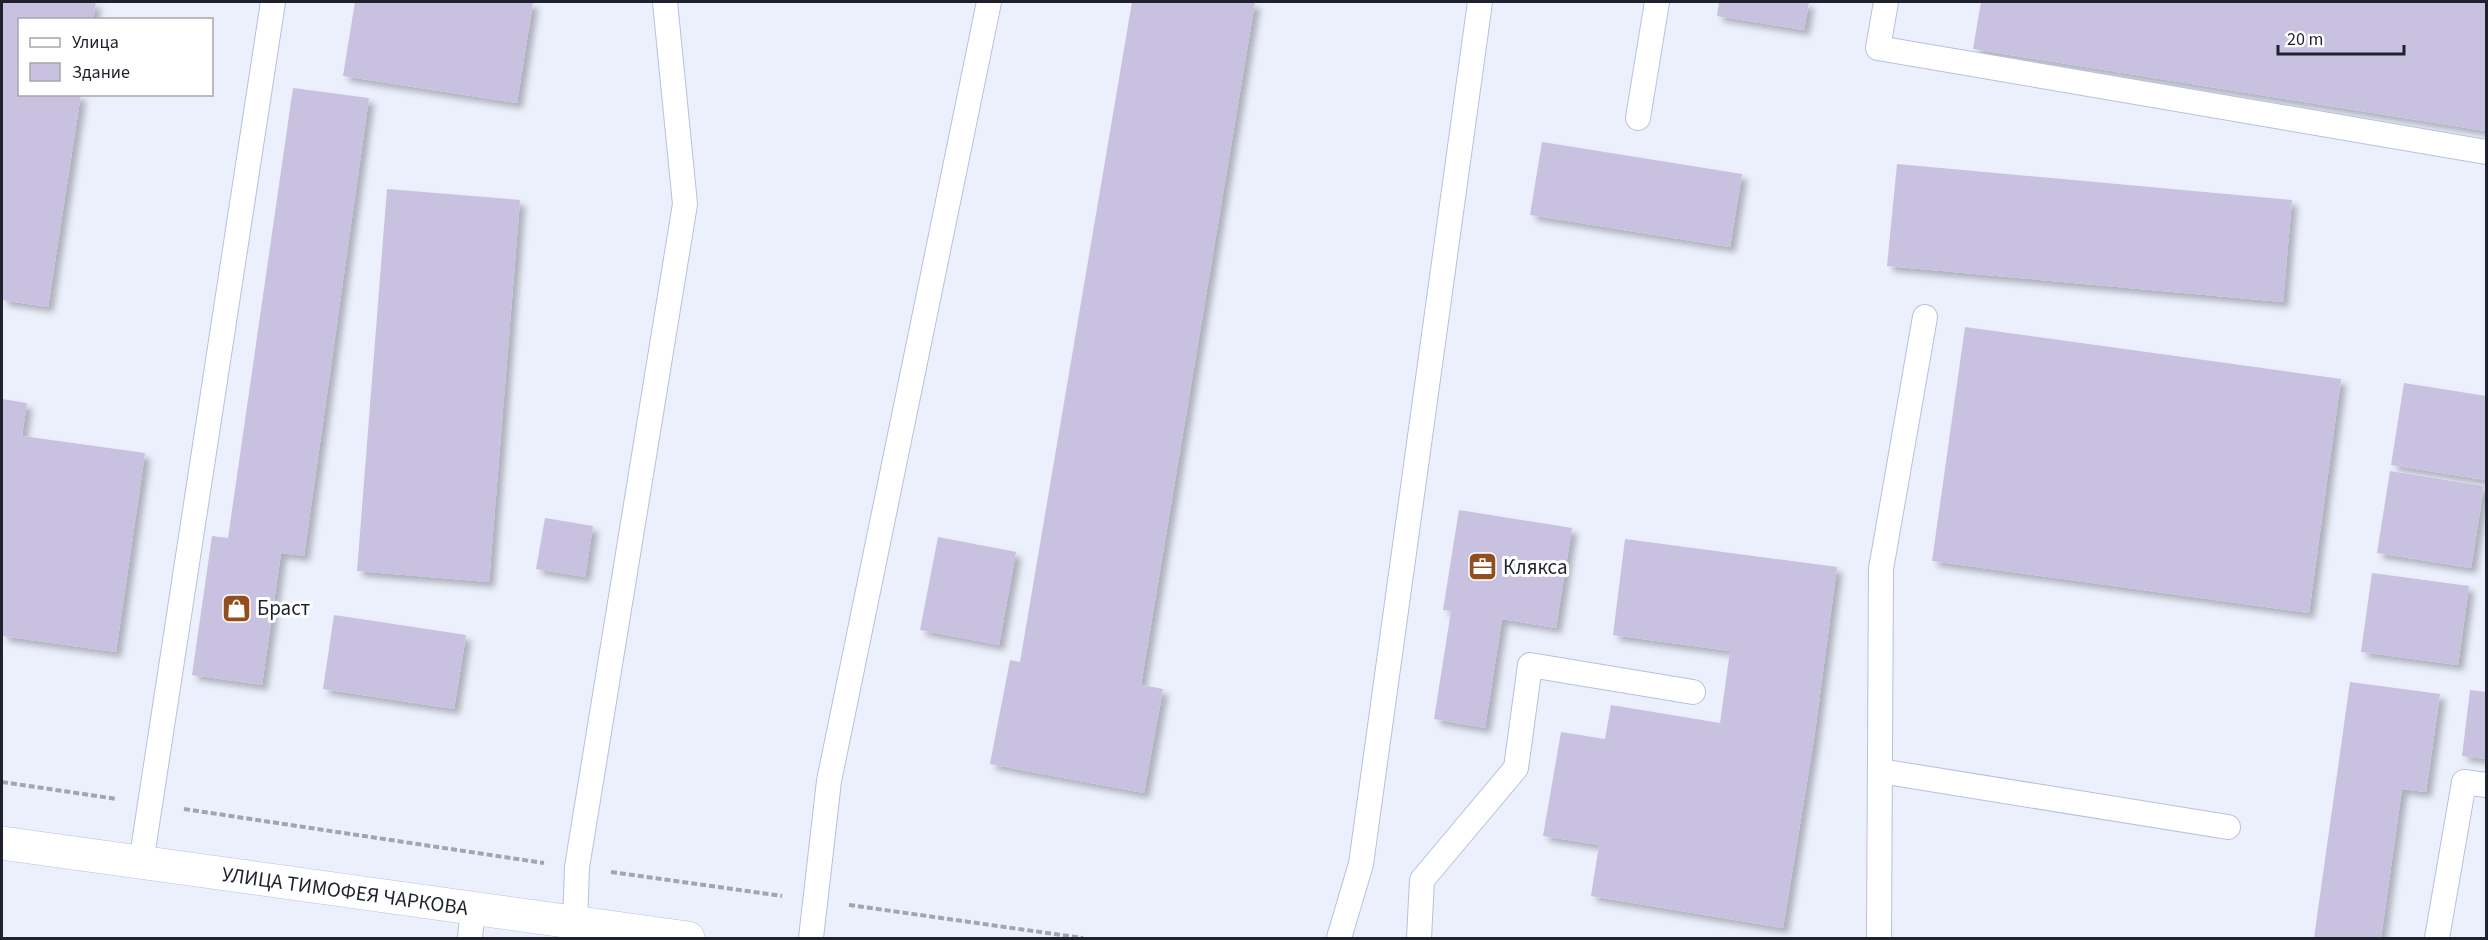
<svg xmlns="http://www.w3.org/2000/svg" width="2488" height="940" font-family="'Source Sans 3',sans-serif">
<style>
.building{fill:#c9c1e0;filter:url(#shadow)}
.lines{fill:none;stroke-linecap:round;stroke-linejoin:round}
.service-casing{stroke:#b6c1dc;stroke-width:26}
.secondary-casing{stroke:#b6c1dc;stroke-width:34}
.path{stroke:#a1a5b0;stroke-width:4;stroke-dasharray:6 3;stroke-linecap:butt}
.service{stroke:#fff;stroke-width:24}
.secondary{stroke:#fff;stroke-width:33}
.labels{text-anchor:middle;dominant-baseline:central;stroke-width:6;stroke-linejoin:round;paint-order:stroke}
.poi-label{font-size:21px;fill:#1e222c;stroke:#fff;text-anchor:start}
.street-label{font-size:21px;fill:#1e222c;stroke:#fff}
</style>
<defs>
<filter id="shadow"><feDropShadow dx="5.5" dy="5.5" stdDeviation="3" flood-color="#0004"/></filter>
</defs>
<rect width="100%" height="100%" fill="#ecf0fc"/>
<g class="building">
<path d="M2,2H96L93,20H20V94H81L48,307L2,300Z"/>
<path d="M355,2H533L517,103L343,76Z"/>
<path d="M1132,2H1255L1141,685L1163,689L1144,793L990,764L1010,660L1020,662Z"/>
<path d="M1719,2H1809L1804,30L1717,16Z"/>
<path d="M1981,2H2486V131L1973,49Z"/>
<path d="M293,88L369,98L304,556L281,553L262,685L192,675L212,536L228,538Z"/>
<path d="M1542,142L1742,174L1730,247L1530,215Z"/>
<path d="M1897,164L2292,200L2283,302L1887,266Z"/>
<path d="M387,189L520,200L489,582L357,571Z"/>
<path d="M1965,327L2341,379L2309,613L1932,561Z"/>
<path d="M2404,383L2486,396L2485,480L2391,465Z"/>
<path d="M2,399L27,403L22,436L145,453L116,652L2,636Z"/>
<path d="M2390,471L2484,486L2471,568L2377,553Z"/>
<path d="M1459,510L1572,528L1556,628L1502,619L1485,728L1434,719L1451,611L1443,610Z"/>
<path d="M545,518L593,526L585,577L536,569Z"/>
<path d="M938,537L1016,552L999,645L920,630Z"/>
<path d="M1625,539L1837,567L1814,739L1783,928L1591,896L1599,845L1543,836L1561,732L1605,739L1611,705L1720,723L1730,651L1613,635Z"/>
<path d="M2372,573L2469,586L2458,665L2361,652Z"/>
<path d="M334,615L466,635L454,709L323,689Z"/>
<path d="M2350,682L2440,694L2426,792L2402,789L2381,938H2314Z"/>
<path d="M2470,690L2486,692V759L2462,756Z"/>
</g>
<g class="lines">
<defs>
<g id="service">
<path d="M1886,2L1878,48L2486,152"/>
<path d="M1638,118L1657,2"/>
<path d="M1880,771L2228,827"/>
<path d="M141,863L273,2"/>
<path d="M575,923L577,867L685,204L665,2"/>
<path d="M470,938L473,909"/>
<path d="M811,938L829,781L989,2"/>
<path d="M1339,938L1361,864L1480,2"/>
<path d="M1419,938L1422,880L1516,768L1530,665L1693,692"/>
<path d="M1879,938L1881,569L1925,317"/>
<path d="M2437,938L2464,782L2486,785"/>
</g>
<path id="secondary" d="M2,843L688,938"/>
</defs>
<use href="#service" class="service-casing"/>
<use href="#secondary" class="secondary-casing"/>
<g class="path">
<path d="M2,782L117,799"/>
<path d="M184,809L544,863"/>
<path d="M611,872L782,896"/>
<path d="M849,905L1083,938"/>
</g>
<use href="#service" class="service"/>
<use href="#secondary" class="secondary"/>
</g>
<defs>
<symbol id="office-square" viewBox="-11 -11 22 22"><rect x="-9" y="-9" width="18" height="18" rx="4" fill="#914f1e" stroke="#fff"/><path d="M-6-3h4V-5.5h4V-3h4V5H-6ZM-1-4.5V-3h2v-1.5ZM-6 0V1H6V0Z" fill="#fff"/></symbol>
<symbol id="shop-square" viewBox="-11 -11 22 22"><rect x="-9" y="-9" width="18" height="18" rx="4" fill="#914f1e" stroke="#fff"/><path d="M-5-2.5h2.3a2.7 3.5 0 0 1 5.4 0H5L5.5 6h-11ZM-1.5-2.5h3a1.5 2.3 0 0 0-3 0Z" fill="#fff"/></symbol>
</defs>
<g fill-rule="evenodd">
<use href="#office-square" x="1466" y="550" width="33" height="33"/>
<use href="#shop-square" x="220" y="592" width="33" height="33"/>
</g>
<g class="labels">
<g class="poi-label">
<text x="1503" y="567">Клякса</text>
<text x="257" y="608">Браст</text>
</g>
<g class="street-label">
<text transform="translate(345 891) rotate(8)">УЛИЦА ТИМОФЕЯ ЧАРКОВА</text>
</g>
</g>
<rect width="2488" height="940" fill="none" stroke="#1e222c" stroke-width="6"/>
<rect x="18" y="18" width="195" height="78" fill="#ffffff" stroke="#a5a7ab" stroke-width="1.5"/>
<rect x="30" y="38" width="30" height="9" fill="#ffffff" stroke="#a5a7ab" stroke-width="1.5"/>
<text x="72" y="48" font-size="18" fill="#1e222c">Улица</text>
<rect x="30" y="63" width="30" height="18" fill="#c9c1e0" stroke="#a5a7ab" stroke-width="1.5"/>
<text x="72" y="78" font-size="18" fill="#1e222c">Здание</text>
<path d="M2278 45v9h126v-9" fill="none" stroke="#1e222c" stroke-width="3"/>
<text x="2287" y="45" font-size="18" fill="#1e222c" stroke="#ffffff" stroke-width="4.5" paint-order="stroke">20 m</text>
</svg>
